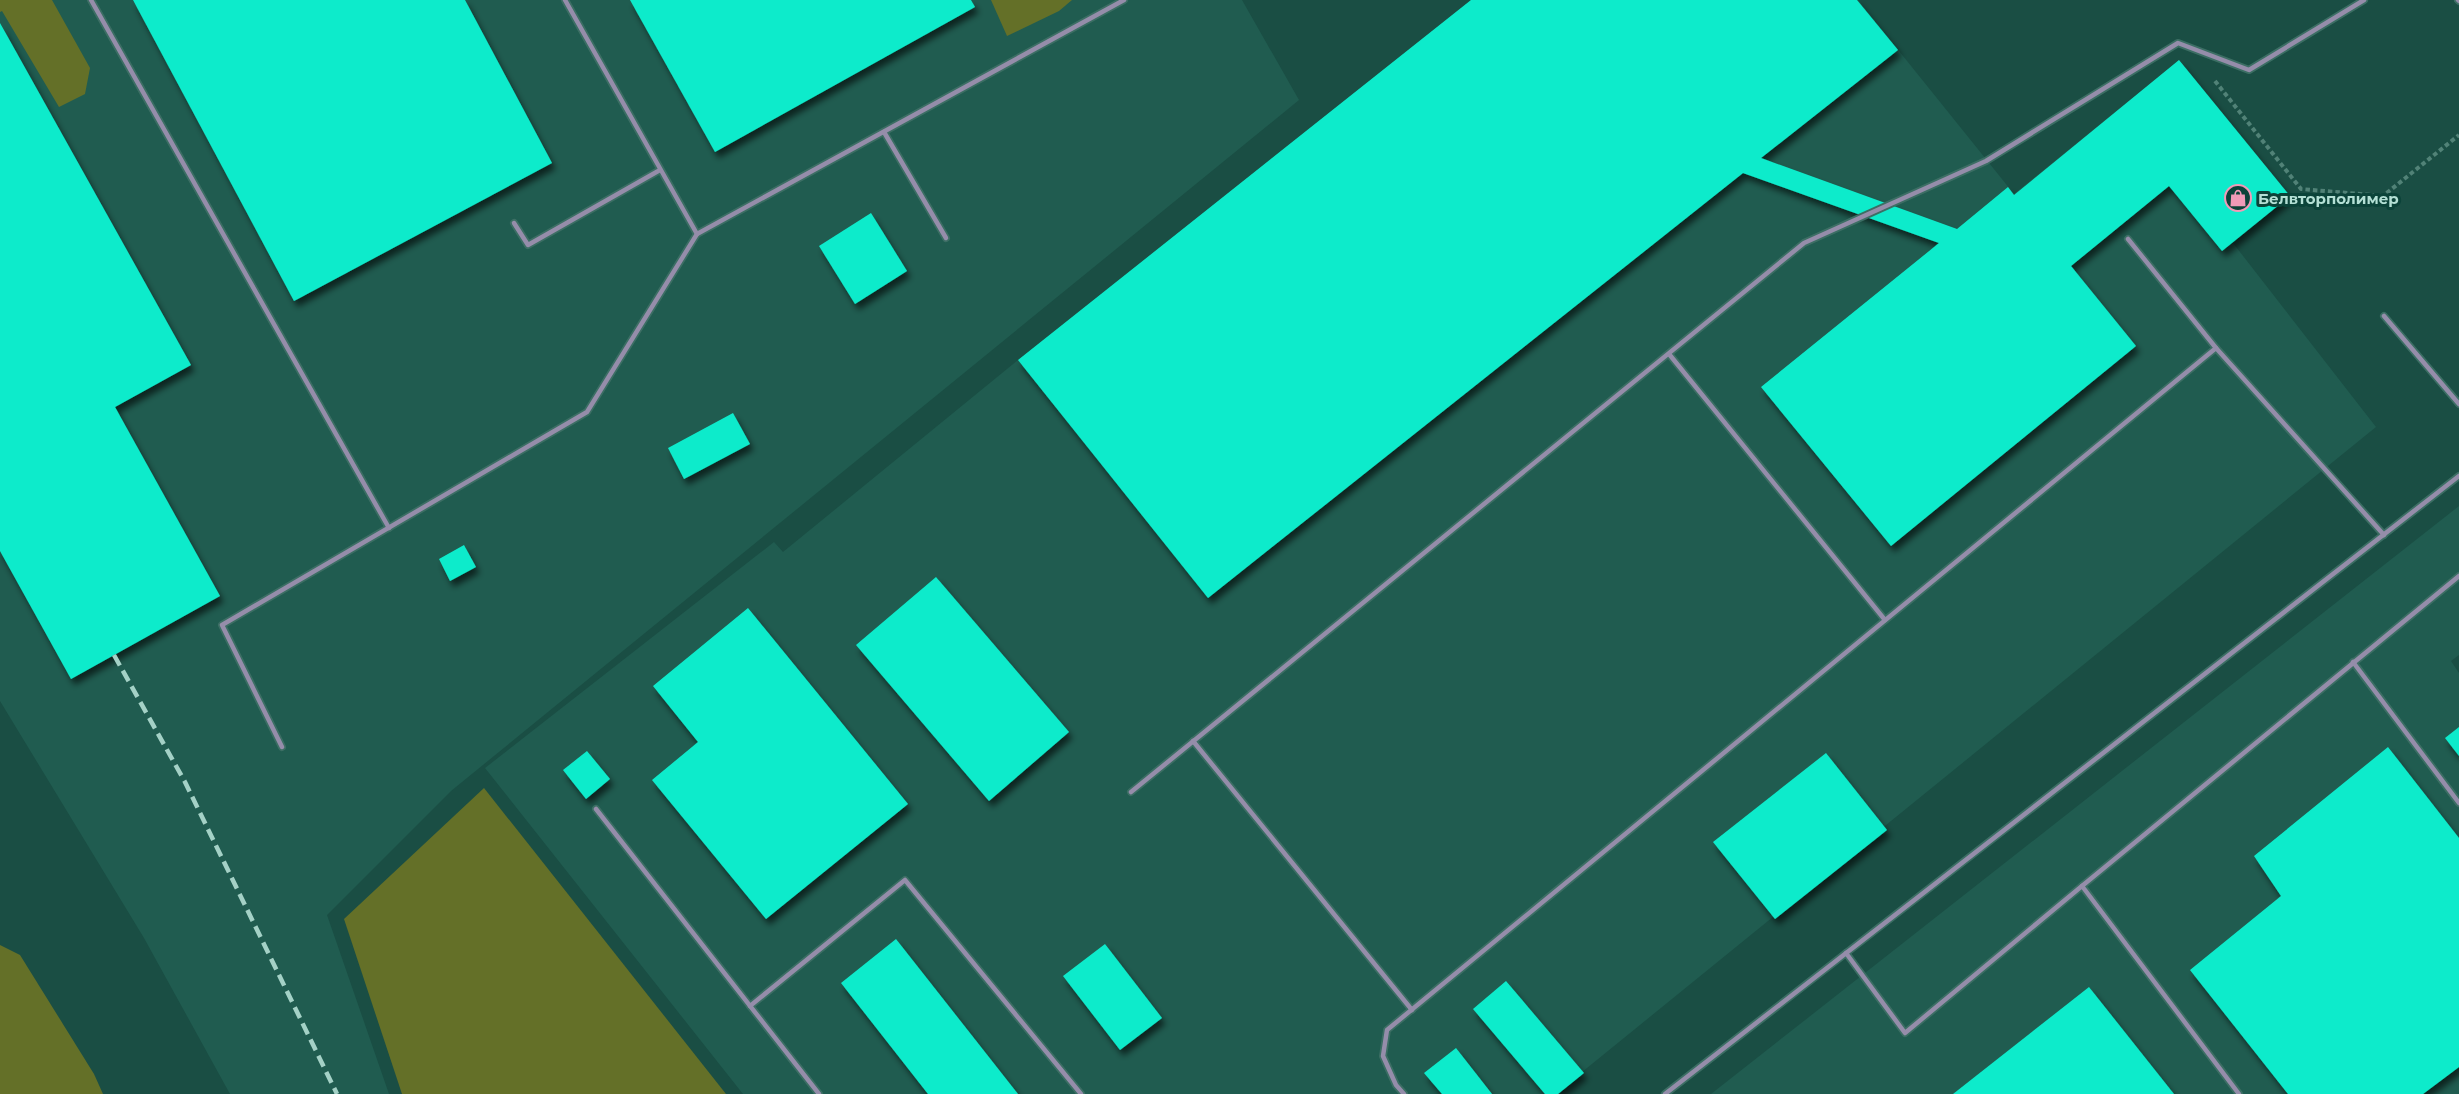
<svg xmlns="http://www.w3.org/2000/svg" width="2459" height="1094" font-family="Montserrat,sans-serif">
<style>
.built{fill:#205c50}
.green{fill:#647028}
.building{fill:#0febcb;filter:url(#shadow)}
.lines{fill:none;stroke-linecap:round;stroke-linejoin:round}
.service-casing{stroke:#3c6e64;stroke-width:8}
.path{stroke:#518277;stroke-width:4;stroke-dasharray:4.5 3;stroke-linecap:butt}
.service{stroke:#958daa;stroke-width:4.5}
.rail{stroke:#a4d1c6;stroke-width:4.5;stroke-dasharray:12 6;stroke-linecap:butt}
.labels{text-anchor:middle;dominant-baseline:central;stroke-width:6;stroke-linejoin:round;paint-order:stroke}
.poi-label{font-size:15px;font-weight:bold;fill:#b4e0d5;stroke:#0b4339;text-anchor:start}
</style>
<defs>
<filter id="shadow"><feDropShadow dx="3.5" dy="6" stdDeviation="3" flood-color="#0009"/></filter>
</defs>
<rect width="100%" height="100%" fill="#1a4e44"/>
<g class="built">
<path d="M0,0H1242L1299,100L451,791L327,915L389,1094H230L144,938L0,701Z"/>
<path d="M1471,0H1858L2014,194L2179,60L2290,196L2233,243L2376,427L1555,1094H743L485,768L774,542L783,552L1018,360Z"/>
<path d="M2459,506V655L2451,661L2459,673V1094H1711Z"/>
</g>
<g class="green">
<path d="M0,0H52L90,68L85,94L59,107L2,11L0,12Z"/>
<path d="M991,0H1072L1059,11L1007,36Z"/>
<path d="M484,788L726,1094H402L344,919Z"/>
<path d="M0,945L20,955L94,1074L103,1094H0Z"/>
</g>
<g class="building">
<path d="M133,0H465L552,163L294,301Z"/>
<path d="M630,0H971L975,7L715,152Z"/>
<path d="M1471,0H1857L1898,50L1761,158L1957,229L2008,187L2014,195L2179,60L2290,196L2222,251L2169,186L2071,266L2136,346L1891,546L1761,387L1939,243L1743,173L1208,598L1018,360Z"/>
<path d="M0,23L191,365L115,407L220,596L71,679L0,551Z"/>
<path d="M871,213L907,271L855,304L819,246Z"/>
<path d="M733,413L750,444L684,479L668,448Z"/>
<path d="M464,545L476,567L450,581L439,559Z"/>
<path d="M936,577L1069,732L989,801L856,645Z"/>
<path d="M748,608L908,804L766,919L652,780L698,742L653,686Z"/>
<path d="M2459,727V756L2445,738Z"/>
<path d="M2388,747L2459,838V1067L2423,1094H2288L2190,970L2281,896L2254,856Z"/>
<path d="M587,751L610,779L586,799L563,770Z"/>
<path d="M1826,753L1887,830L1775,919L1713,842Z"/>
<path d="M896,939L1018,1094H928L841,983Z"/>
<path d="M1105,944L1162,1018L1120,1050L1063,976Z"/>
<path d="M1506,981L1584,1073L1558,1094H1545L1473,1009Z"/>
<path d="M2089,987L2174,1094H1953Z"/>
<path d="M1456,1048L1492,1094H1442L1424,1073Z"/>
</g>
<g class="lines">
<defs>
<g id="service">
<path d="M91,0L389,528"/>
<path d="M565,0L697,234"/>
<path d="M2458,0L2459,1"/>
<path d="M884,132L946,238"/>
<path d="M514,223L528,245L660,170"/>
<path d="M2128,239L2216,348"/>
<path d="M2384,316L2459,404"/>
<path d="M1669,354L1885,620"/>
<path d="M2353,662L2459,803"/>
<path d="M1193,741L1412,1010"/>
<path d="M282,747L222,625L587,412L697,234L1124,0"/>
<path d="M1131,792L1804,243L1986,161L2178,43L2249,70L2364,0"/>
<path d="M596,809L819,1094"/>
<path d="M1846,953L1905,1033L2082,886"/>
<path d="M750,1006L905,880L1081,1094"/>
<path d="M1404,1094L1396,1085L1383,1056L1387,1030L2216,348L2384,535"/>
<path d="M1665,1094L2459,476"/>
<path d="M2239,1094L2082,886L2459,576"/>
</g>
</defs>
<use href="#service" class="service-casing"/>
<path class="path" d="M2215,81L2301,189L2383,196L2459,135"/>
<use href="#service" class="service"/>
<path class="rail" d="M114,655L185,782L337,1094"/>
</g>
<defs>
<symbol id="shop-ring" viewBox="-11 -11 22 22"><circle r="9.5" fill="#0b4339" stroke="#f09ab7" stroke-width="1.5"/><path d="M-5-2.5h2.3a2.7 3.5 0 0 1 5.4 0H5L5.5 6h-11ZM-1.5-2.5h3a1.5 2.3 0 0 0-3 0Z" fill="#f09ab7"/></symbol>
</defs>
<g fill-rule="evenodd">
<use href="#shop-ring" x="2223" y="183" width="30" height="30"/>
</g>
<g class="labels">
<g class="poi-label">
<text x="2258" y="198">Белвторполимер</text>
</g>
</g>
</svg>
